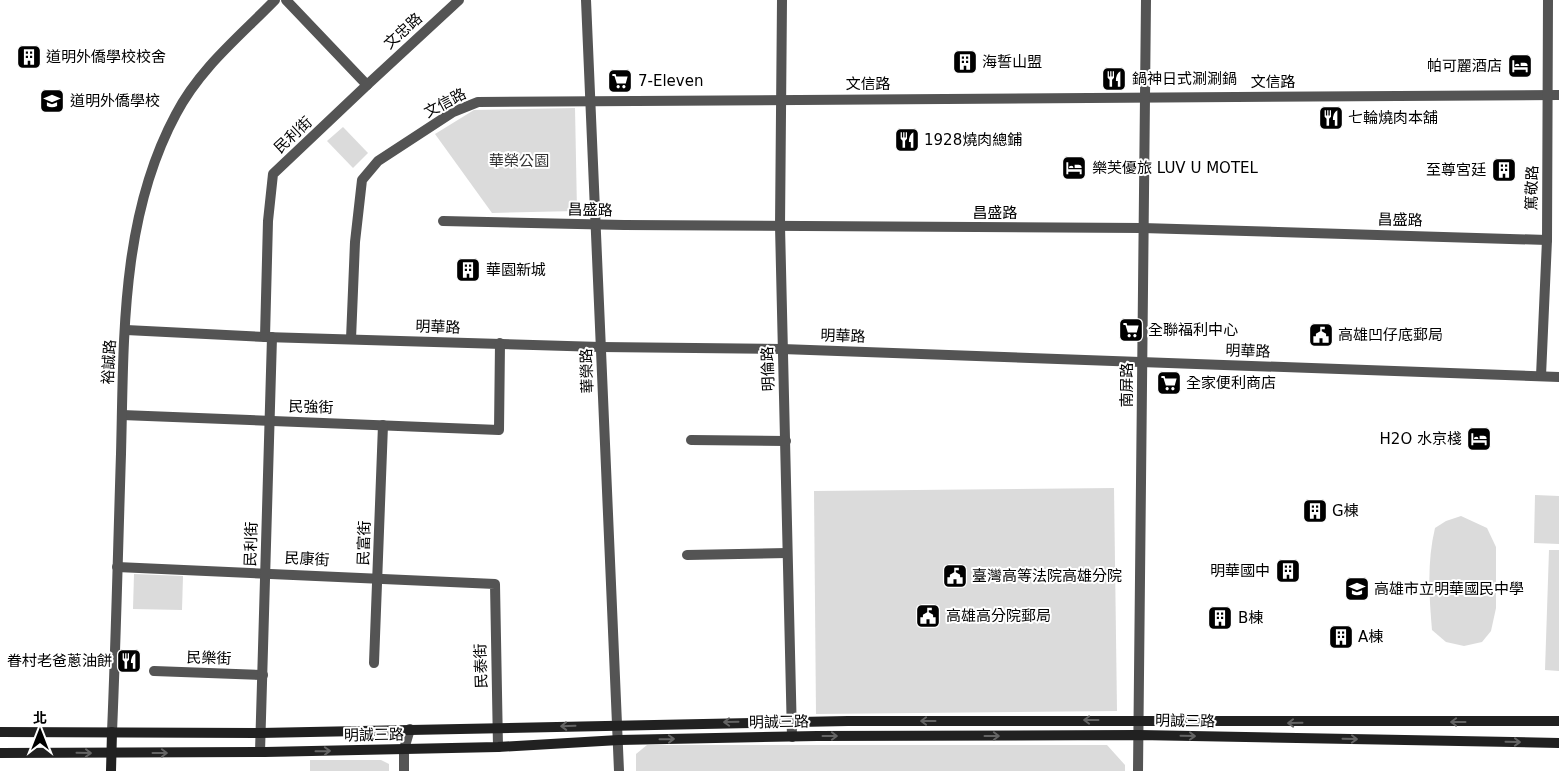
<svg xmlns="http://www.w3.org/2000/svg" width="1559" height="771" font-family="'DejaVu Sans','Noto Sans TC',sans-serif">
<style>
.green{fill:#dbdbdb}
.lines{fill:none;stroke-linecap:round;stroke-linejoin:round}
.street{stroke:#545454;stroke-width:10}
.secondary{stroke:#212121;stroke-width:10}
.oneway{stroke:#646464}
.labels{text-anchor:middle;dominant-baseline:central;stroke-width:4;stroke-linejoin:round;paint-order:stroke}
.street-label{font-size:15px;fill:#000;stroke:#fff}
.poi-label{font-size:15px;fill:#000;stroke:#fff;text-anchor:start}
.park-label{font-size:15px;fill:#323232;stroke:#fff}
</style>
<rect width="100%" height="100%" fill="#fff"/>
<g class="green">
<path d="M575,108L577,211L492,213L435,134L474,110Z"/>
<path d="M343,127L368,153L353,168L327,141Z"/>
<path d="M1114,488L1117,711L816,714L814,491Z"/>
<path d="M1535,495L1559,496V544L1534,543Z"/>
<path d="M1461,516L1487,528L1496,547V608L1491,631L1482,642L1464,646L1446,642L1432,630C1429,596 1427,561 1435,528L1446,521Z"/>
<path d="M1549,550H1559V671L1545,670Z"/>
<path d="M134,574L183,576L182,610L133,609Z"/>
<path d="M647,745H1107L1125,765V771H636V754Z"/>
<path d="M310,760H381L389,764V771H310Z"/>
</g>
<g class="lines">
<g class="street">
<path d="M586,0L619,771"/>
<path d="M782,0L780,226L792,737"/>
<path d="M367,85L459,0"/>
<path d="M443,221L624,225L1142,228L1547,240"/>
<path d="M126,330L265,337L601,347L782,349L1559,377"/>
<path d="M265,337L268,221L273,174L367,85L286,0"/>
<path d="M351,339L355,242L362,180L378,161L453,112L478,102L1559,95"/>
<path d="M1541,376L1547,240L1548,0"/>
<path d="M122,415L499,430L500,343"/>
<path d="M691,440L786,441"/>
<path d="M687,555L787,553"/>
<path d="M117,567L495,584L498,747"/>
<path d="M374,663L383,425"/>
<path d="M154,671L263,675"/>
<path d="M112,732C116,639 118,547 121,454C124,340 120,218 176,114C200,68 239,37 275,0"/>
<path d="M260,752L272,337"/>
<path d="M404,771V749L410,729"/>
<path d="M1138,771L1146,0"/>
</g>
<g class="secondary">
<path d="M0,732L260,733L848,721H1559"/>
<path d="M0,753L265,752L498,747L619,740L817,736L1139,735L1559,743"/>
<path d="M111,771L112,732"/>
</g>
</g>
<defs><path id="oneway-shaft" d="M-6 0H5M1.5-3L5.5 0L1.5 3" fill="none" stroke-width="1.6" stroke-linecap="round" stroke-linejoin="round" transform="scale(1.25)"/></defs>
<g class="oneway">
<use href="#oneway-shaft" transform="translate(1091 720) rotate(-180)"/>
<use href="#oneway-shaft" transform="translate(928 721) rotate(180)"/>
<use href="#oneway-shaft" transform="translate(731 722) rotate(179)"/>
<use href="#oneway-shaft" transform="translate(1458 722) rotate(180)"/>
<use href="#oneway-shaft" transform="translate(1295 723) rotate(179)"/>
<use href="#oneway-shaft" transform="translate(568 726) rotate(178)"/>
<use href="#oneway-shaft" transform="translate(830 736)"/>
<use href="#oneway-shaft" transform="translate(992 736)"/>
<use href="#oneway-shaft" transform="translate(1188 736) rotate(1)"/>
<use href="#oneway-shaft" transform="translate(667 739) rotate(-1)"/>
<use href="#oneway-shaft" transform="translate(1350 739) rotate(1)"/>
<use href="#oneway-shaft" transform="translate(1513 742) rotate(1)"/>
<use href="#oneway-shaft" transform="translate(323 751) rotate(-1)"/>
<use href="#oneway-shaft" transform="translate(84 753) rotate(1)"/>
<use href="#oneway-shaft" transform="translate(160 753)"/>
</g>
<defs>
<symbol id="building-square" viewBox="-11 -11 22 22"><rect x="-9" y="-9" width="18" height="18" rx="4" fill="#000" stroke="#fff"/><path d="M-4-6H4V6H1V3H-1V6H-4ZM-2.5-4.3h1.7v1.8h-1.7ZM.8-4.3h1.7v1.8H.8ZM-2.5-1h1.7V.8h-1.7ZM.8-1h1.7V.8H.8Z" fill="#fff"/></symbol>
<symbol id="hotel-square" viewBox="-11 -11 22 22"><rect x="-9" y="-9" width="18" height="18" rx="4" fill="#000" stroke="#fff"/><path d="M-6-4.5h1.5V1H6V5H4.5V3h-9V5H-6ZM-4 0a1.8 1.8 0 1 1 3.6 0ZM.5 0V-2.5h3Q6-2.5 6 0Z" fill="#fff"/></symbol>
<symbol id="restaurant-square" viewBox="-11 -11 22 22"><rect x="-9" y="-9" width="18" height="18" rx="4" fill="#000" stroke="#fff"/><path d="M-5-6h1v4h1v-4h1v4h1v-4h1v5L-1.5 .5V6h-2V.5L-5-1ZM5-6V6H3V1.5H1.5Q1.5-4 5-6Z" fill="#fff"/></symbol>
<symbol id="supermarket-square" viewBox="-11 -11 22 22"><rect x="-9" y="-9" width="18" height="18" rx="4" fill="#000" stroke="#fff"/><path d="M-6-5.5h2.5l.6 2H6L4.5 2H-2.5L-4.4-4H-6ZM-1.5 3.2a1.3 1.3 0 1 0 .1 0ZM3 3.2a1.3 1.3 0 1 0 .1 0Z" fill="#fff"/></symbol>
<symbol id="school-square" viewBox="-11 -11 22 22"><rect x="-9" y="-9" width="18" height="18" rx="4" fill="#000" stroke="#fff"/><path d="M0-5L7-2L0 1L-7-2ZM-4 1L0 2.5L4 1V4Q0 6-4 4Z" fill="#fff"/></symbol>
<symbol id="civic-square" viewBox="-11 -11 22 22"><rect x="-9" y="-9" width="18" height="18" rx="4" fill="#000" stroke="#fff"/><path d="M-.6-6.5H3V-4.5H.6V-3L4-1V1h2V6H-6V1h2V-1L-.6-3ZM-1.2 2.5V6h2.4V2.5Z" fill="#fff"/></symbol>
</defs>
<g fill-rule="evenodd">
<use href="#building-square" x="15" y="43" width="28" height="28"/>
<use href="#building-square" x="951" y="48" width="28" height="28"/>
<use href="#hotel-square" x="1506" y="52" width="28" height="28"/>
<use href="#restaurant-square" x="1100" y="65" width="28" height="28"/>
<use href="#supermarket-square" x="606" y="67" width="28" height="28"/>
<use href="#school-square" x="38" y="87" width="28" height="28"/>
<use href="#restaurant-square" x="1317" y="104" width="28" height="28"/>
<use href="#restaurant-square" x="893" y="126" width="28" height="28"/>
<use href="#hotel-square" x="1060" y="154" width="28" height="28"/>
<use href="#building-square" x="1490" y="156" width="28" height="28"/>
<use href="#building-square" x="454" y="256" width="28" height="28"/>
<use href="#supermarket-square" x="1117" y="316" width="28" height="28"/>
<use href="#civic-square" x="1307" y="321" width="28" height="28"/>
<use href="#supermarket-square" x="1155" y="369" width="28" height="28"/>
<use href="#hotel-square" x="1465" y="425" width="28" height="28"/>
<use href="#building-square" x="1301" y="497" width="28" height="28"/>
<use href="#building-square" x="1274" y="557" width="28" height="28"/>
<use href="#civic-square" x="941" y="562" width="28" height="28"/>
<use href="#school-square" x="1343" y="575" width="28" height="28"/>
<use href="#civic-square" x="914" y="602" width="28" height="28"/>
<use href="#building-square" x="1206" y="604" width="28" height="28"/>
<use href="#building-square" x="1327" y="623" width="28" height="28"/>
<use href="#restaurant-square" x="115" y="647" width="28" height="28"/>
</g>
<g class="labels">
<g class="street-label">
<text transform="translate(403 31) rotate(-42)">文忠路</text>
<text x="1273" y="82">文信路</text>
<text x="868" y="84">文信路</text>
<text transform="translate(445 103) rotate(-28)">文信路</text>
<text transform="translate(293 135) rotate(-43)">民利街</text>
<text transform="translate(1532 188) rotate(-89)">篤敬路</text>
<text transform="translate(590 210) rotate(1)">昌盛路</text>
<text x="995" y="213">昌盛路</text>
<text transform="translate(1400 220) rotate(1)">昌盛路</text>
<text transform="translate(438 327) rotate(2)">明華路</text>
<text transform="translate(843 336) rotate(2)">明華路</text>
<text transform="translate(1248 351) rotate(2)">明華路</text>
<text transform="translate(109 362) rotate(-87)">裕誠路</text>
<text transform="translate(768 369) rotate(-92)">明倫路</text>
<text transform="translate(587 371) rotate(-92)">華榮路</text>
<text transform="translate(1127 385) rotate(-90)">南屏路</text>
<text transform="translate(311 407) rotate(2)">民強街</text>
<text transform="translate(364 543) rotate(-88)">民富街</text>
<text transform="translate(251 544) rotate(-88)">民利街</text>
<text transform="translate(307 559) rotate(3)">民康街</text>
<text transform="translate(209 658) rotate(2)">民樂街</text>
<text transform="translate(481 666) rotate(-92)">民泰街</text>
<text transform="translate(1185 721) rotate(1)">明誠三路</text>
<text transform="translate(779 722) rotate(-1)">明誠三路</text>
<text transform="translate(374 735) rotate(-1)">明誠三路</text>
</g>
<g class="poi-label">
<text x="46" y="57">道明外僑學校校舍</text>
<text x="982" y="62">海誓山盟</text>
<text x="1502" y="66" text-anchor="end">帕可麗酒店</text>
<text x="1132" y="79">鍋神日式涮涮鍋</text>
<text x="638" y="81">7-Eleven</text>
<text x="70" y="101">道明外僑學校</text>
<text x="1348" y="118">七輪燒肉本舖</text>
<text x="924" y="140">1928燒肉總鋪</text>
<text x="1092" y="168">樂芙優旅 LUV U MOTEL</text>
<text x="1486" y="170" text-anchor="end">至尊宮廷</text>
<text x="486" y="270">華園新城</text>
<text x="1148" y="330">全聯福利中心</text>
<text x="1338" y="335">高雄凹仔底郵局</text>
<text x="1186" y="383">全家便利商店</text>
<text x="1462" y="439" text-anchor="end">H2O 水京棧</text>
<text x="1332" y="511">G棟</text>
<text x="1270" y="571" text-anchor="end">明華國中</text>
<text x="972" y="576">臺灣高等法院高雄分院</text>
<text x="1374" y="589">高雄市立明華國民中學</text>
<text x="946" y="616">高雄高分院郵局</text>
<text x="1238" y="618">B棟</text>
<text x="1358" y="637">A棟</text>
<text x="112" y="661" text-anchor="end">眷村老爸蔥油餅</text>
</g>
<g class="park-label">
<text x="519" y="161">華榮公園</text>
</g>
</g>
<g transform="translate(40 731)" stroke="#ffffff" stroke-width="4" paint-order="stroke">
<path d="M0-4L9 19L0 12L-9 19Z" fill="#000000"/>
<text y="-8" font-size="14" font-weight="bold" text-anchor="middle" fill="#000000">北</text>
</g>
</svg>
